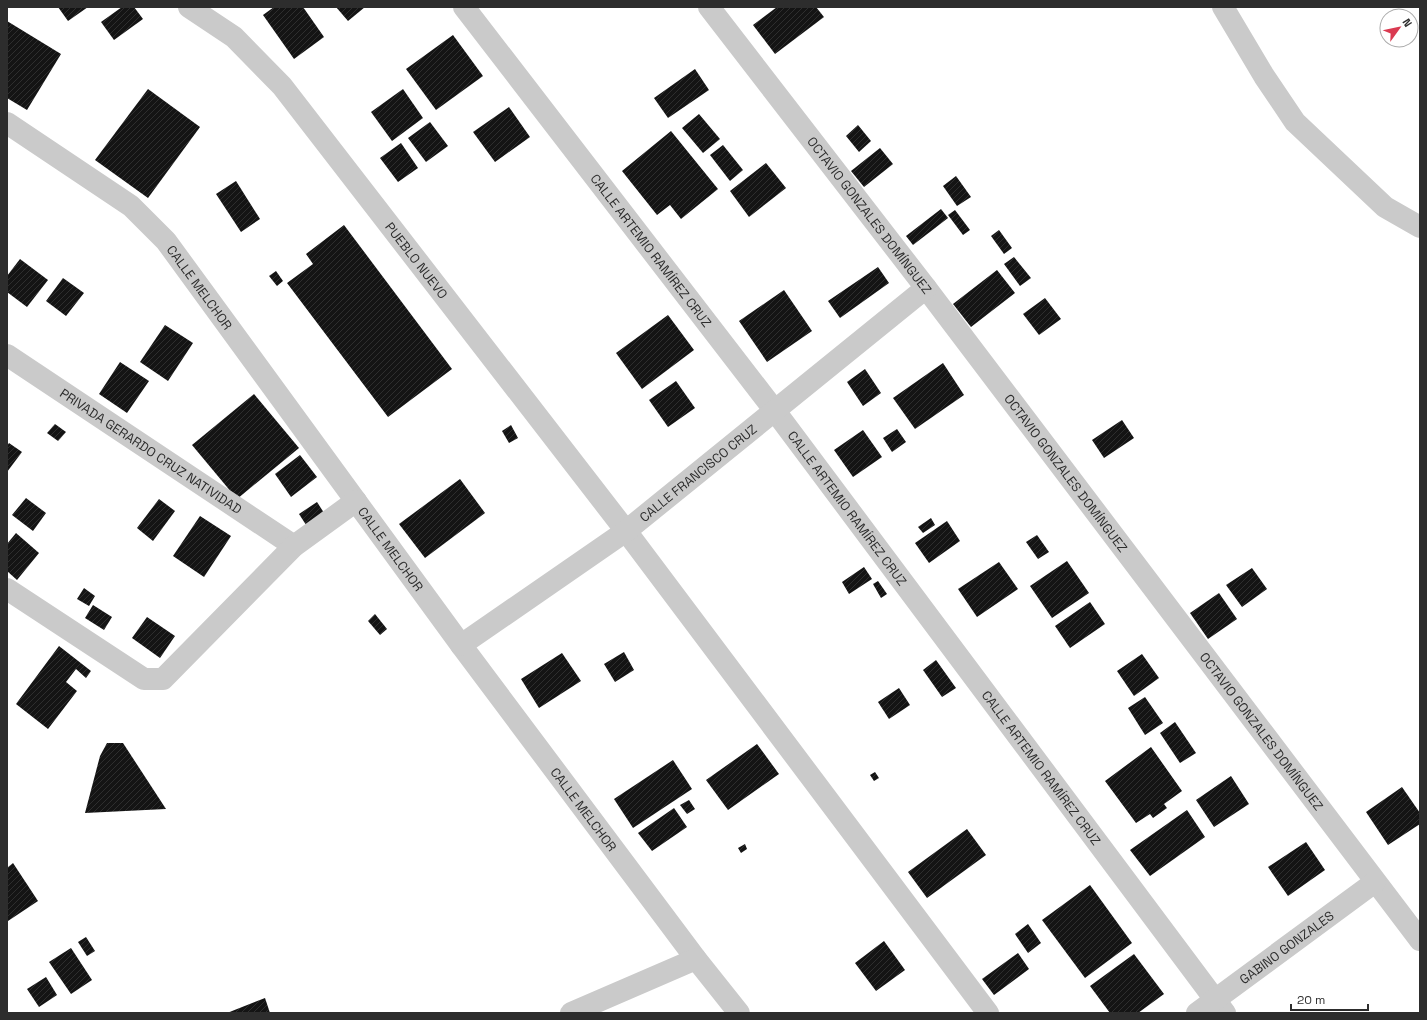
<svg xmlns="http://www.w3.org/2000/svg" width="1427" height="1020" font-family="'Space Grotesk',sans-serif">
<style>
.building{fill:url(#building-hatch)}
.lines{fill:none;stroke-linecap:round;stroke-linejoin:round}
.street{stroke:#cacaca;stroke-width:22}
.labels{text-anchor:middle;dominant-baseline:central;stroke-width:4;stroke-linejoin:round;paint-order:stroke}
.street-label{font-size:13px;fill:#2d2d2d;stroke:#fff}
</style>
<defs>
<pattern id="building-hatch" width="6" height="6" patternUnits="userSpaceOnUse"><rect width="6" height="6" fill="#141414"/><path d="M-1 1l2-2M0 6l6-6M5 7l2-2" fill="none" stroke="#2e2e2e"/></pattern>
</defs>
<rect width="100%" height="100%" fill="#fff"/>
<g class="building">
<path d="M58,7H88L68,21Z"/>
<path d="M122,7H134L143,19L114,40L101,22Z"/>
<path d="M274,7H303L324,37L294,59L263,15Z"/>
<path d="M336,7H365L348,21Z"/>
<path d="M777,7H816L824,17L775,54L753,25Z"/>
<path d="M7,21L61,54L27,110L7,98Z"/>
<path d="M453,35L483,76L436,110L406,69Z"/>
<path d="M695,69L709,90L668,118L654,98Z"/>
<path d="M148,89L200,127L148,198L95,160Z"/>
<path d="M403,89L423,118L392,141L371,112Z"/>
<path d="M509,107L530,137L495,162L473,132Z"/>
<path d="M699,114L720,139L703,153L682,128Z"/>
<path d="M430,122L448,146L426,162L408,138Z"/>
<path d="M858,125L871,141L859,152L846,136Z"/>
<path d="M671,131L718,189L681,219L670,205L657,215L622,171Z"/>
<path d="M401,143L418,168L398,182L380,158Z"/>
<path d="M723,145L743,170L730,181L710,155Z"/>
<path d="M880,148L893,164L864,187L851,171Z"/>
<path d="M766,163L786,188L749,217L730,191Z"/>
<path d="M956,176L971,197L957,206L943,186Z"/>
<path d="M236,181L260,219L241,232L216,194Z"/>
<path d="M941,209L948,218L913,245L906,236Z"/>
<path d="M955,210L970,230L963,235L948,215Z"/>
<path d="M344,225L452,369L388,417L287,283L313,264L306,254Z"/>
<path d="M999,230L1012,248L1004,254L991,236Z"/>
<path d="M1014,257L1031,278L1020,286L1004,264Z"/>
<path d="M20,259L48,280L27,307L7,292V276Z"/>
<path d="M878,267L889,283L840,318L828,301Z"/>
<path d="M997,270L1015,293L971,327L953,304Z"/>
<path d="M276,271L283,281L277,286L269,276Z"/>
<path d="M63,278L84,293L66,316L46,301Z"/>
<path d="M784,290L812,331L767,362L739,321Z"/>
<path d="M1045,298L1061,319L1039,335L1023,314Z"/>
<path d="M668,315L694,350L642,389L616,353Z"/>
<path d="M165,325L193,343L168,381L140,362Z"/>
<path d="M120,362L149,381L127,413L99,394Z"/>
<path d="M943,363L964,395L915,429L893,398Z"/>
<path d="M865,369L881,393L863,406L847,382Z"/>
<path d="M676,381L695,408L668,427L649,400Z"/>
<path d="M254,394L299,448L237,499L192,445Z"/>
<path d="M1122,420L1134,438L1104,458L1092,440Z"/>
<path d="M55,424L66,432L58,441L47,433Z"/>
<path d="M511,425L518,438L509,443L502,431Z"/>
<path d="M897,429L906,442L892,452L883,438Z"/>
<path d="M863,430L882,457L853,477L834,450Z"/>
<path d="M9,443L22,452L7,472V446Z"/>
<path d="M300,455L317,477L291,497L275,474Z"/>
<path d="M460,479L485,513L425,558L399,524Z"/>
<path d="M26,498L46,513L33,531L12,515Z"/>
<path d="M159,499L175,511L153,541L137,528Z"/>
<path d="M317,502L328,519L310,531L299,514Z"/>
<path d="M200,516L231,536L204,577L173,556Z"/>
<path d="M931,518L935,525L923,533L918,527Z"/>
<path d="M947,521L960,541L929,563L915,543Z"/>
<path d="M16,533L39,553L17,580L7,571V544Z"/>
<path d="M1037,535L1049,552L1038,559L1026,542Z"/>
<path d="M1067,561L1089,593L1052,618L1030,586Z"/>
<path d="M999,562L1018,589L977,617L958,589Z"/>
<path d="M864,567L872,579L849,594L842,582Z"/>
<path d="M1252,568L1267,589L1242,607L1226,585Z"/>
<path d="M878,581L887,594L881,598L873,584Z"/>
<path d="M84,588L95,596L89,606L77,599Z"/>
<path d="M1219,593L1237,619L1208,639L1190,613Z"/>
<path d="M1090,602L1105,624L1070,648L1055,626Z"/>
<path d="M93,605L112,617L104,630L85,618Z"/>
<path d="M375,614L387,629L380,635L368,621Z"/>
<path d="M147,617L175,636L160,658L132,638Z"/>
<path d="M59,646L91,671L86,678L76,669L66,682L77,691L48,729L16,704Z"/>
<path d="M624,652L634,670L615,682L604,664Z"/>
<path d="M562,653L581,681L539,708L521,679Z"/>
<path d="M1142,654L1159,678L1134,696L1117,671Z"/>
<path d="M936,660L956,688L942,697L923,670Z"/>
<path d="M899,688L910,705L889,719L878,702Z"/>
<path d="M1145,697L1163,723L1145,735L1128,708Z"/>
<path d="M1175,722L1196,753L1180,763L1160,733Z"/>
<path d="M107,743H123L166,809L85,813L100,756Z"/>
<path d="M757,744L779,774L728,810L706,780Z"/>
<path d="M1151,747L1182,791L1164,804L1167,808L1153,818L1150,814L1136,823L1105,781Z"/>
<path d="M673,760L692,789L633,828L614,799Z"/>
<path d="M875,772L879,778L874,781L870,775Z"/>
<path d="M1231,776L1249,804L1214,827L1196,800Z"/>
<path d="M1402,787L1420,813V824L1388,845L1366,812Z"/>
<path d="M689,800L695,809L687,814L680,805Z"/>
<path d="M674,808L687,827L652,851L638,833Z"/>
<path d="M1187,810L1205,837L1150,876L1130,850Z"/>
<path d="M967,829L986,855L927,898L908,872Z"/>
<path d="M1306,842L1325,870L1288,896L1268,867Z"/>
<path d="M745,844L747,849L741,853L738,848Z"/>
<path d="M13,863L38,901L8,921L7,868Z"/>
<path d="M1090,885L1132,943L1085,978L1042,920Z"/>
<path d="M1028,924L1041,943L1028,953L1015,934Z"/>
<path d="M86,937L95,951L87,956L78,942Z"/>
<path d="M884,941L905,970L876,991L855,963Z"/>
<path d="M71,948L92,980L71,994L49,962Z"/>
<path d="M1018,953L1029,969L994,995L982,979Z"/>
<path d="M1134,954L1164,994L1138,1013H1110L1090,986Z"/>
<path d="M46,977L57,995L39,1007L27,989Z"/>
<path d="M265,998L270,1013H227Z"/>
</g>
<g class="lines">
<g class="street">
<path id="s1" d="M189,7L234,37L282,86L626,531L988,1013"/>
<path id="s2" d="M464,7L775,411L1225,1013"/>
<path id="s3" d="M709,7L926,288L1420,940"/>
<path d="M1223,7L1264,76L1295,122L1385,207L1420,227"/>
<path id="s4" d="M7,123L131,206L166,241L461,645L696,959L739,1013"/>
<path id="s5" d="M7,355L294,546"/>
<path d="M7,589L144,679H163L294,546L356,501"/>
<path id="s6" d="M461,645L626,531L926,288"/>
<path d="M571,1013L696,959"/>
<path id="s7" d="M1197,1013L1375,882"/>
</g>
</g>
<g class="labels">
<g class="street-label">
<text stroke="none"><textPath href="#s3" startOffset="263">OCTAVIO GONZALES DOMÍNGUEZ</textPath></text>
<text stroke="none"><textPath href="#s2" startOffset="307">CALLE ARTEMIO RAMÍREZ CRUZ</textPath></text>
<text stroke="none"><textPath href="#s1" startOffset="343">PUEBLO NUEVO</textPath></text>
<text stroke="none"><textPath href="#s4" startOffset="256">CALLE MELCHOR</textPath></text>
<text stroke="none"><textPath href="#s5" startOffset="173">PRIVADA GERARDO CRUZ NATIVIDAD</textPath></text>
<text stroke="none"><textPath href="#s3" startOffset="587">OCTAVIO GONZALES DOMÍNGUEZ</textPath></text>
<text stroke="none"><textPath href="#s6" startOffset="293">CALLE FRANCISCO CRUZ</textPath></text>
<text stroke="none"><textPath href="#s2" startOffset="631">CALLE ARTEMIO RAMÍREZ CRUZ</textPath></text>
<text stroke="none"><textPath href="#s4" startOffset="580">CALLE MELCHOR</textPath></text>
<text stroke="none"><textPath href="#s3" startOffset="911">OCTAVIO GONZALES DOMÍNGUEZ</textPath></text>
<text stroke="none"><textPath href="#s2" startOffset="955">CALLE ARTEMIO RAMÍREZ CRUZ</textPath></text>
<text stroke="none"><textPath href="#s4" startOffset="904">CALLE MELCHOR</textPath></text>
<text stroke="none"><textPath href="#s7" startOffset="111">GABINO GONZALES</textPath></text>
</g>
</g>
<rect width="1427" height="1020" fill="none" stroke="#2d2d2d" stroke-width="16"/>
<g transform="translate(1399 28) rotate(57)"><circle r="19" fill="#ffffff" stroke="#ababab"/>
<path d="M0-3L7 15L0 10L-7 15Z" fill="#da3a51"/>
<text y="-6" font-size="11" font-weight="bold" text-anchor="middle" fill="#2d2d2d">N</text>
</g>
<path d="M1291 1004v6h77v-6" fill="none" stroke="#2d2d2d" stroke-width="2"/>
<text x="1297" y="1004" font-size="12" fill="#2d2d2d" stroke="#ffffff" stroke-width="3" paint-order="stroke">20 m</text>
</svg>
